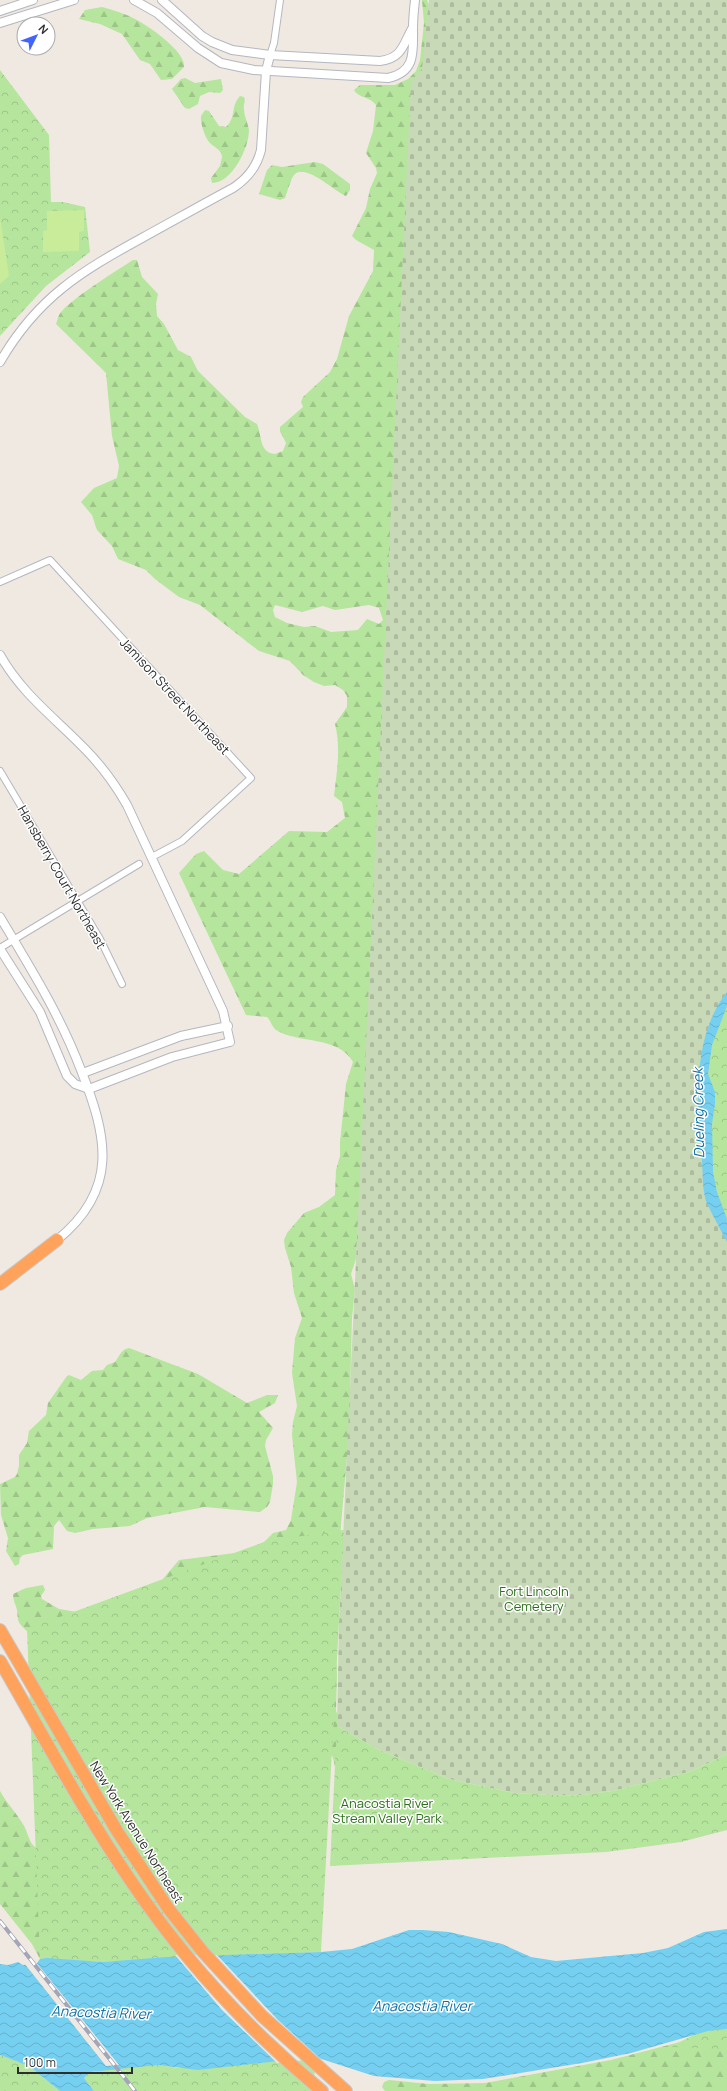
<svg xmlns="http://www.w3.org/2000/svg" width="727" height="2091" font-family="Manrope,sans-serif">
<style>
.forest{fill:url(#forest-firs);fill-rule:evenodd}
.cemetery{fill:url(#cemetery-stones)}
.park{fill:url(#park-crowns)}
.pitch{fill:#c9ec9a}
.water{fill:url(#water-waves)}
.pier{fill:#efe9e1}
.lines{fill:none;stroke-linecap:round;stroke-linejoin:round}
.minor-casing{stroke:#b4b7c1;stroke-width:8}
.tertiary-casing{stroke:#b4b7c1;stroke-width:10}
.motorway-casing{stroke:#c9c9c9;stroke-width:14}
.minor{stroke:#fff;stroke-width:6}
.tertiary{stroke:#fff;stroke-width:8}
.motorway{stroke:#ffa35c;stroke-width:12}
.rail-casing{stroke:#a3a6b8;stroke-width:4}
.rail{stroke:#fff;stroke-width:2.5;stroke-dasharray:8;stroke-linecap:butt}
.labels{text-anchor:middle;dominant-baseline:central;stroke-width:3;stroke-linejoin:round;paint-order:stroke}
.street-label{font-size:13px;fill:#2e2e2e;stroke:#fff}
.park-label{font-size:13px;fill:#2c6e1b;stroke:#fff}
.water-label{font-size:14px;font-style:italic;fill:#0d6fa3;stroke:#fff}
</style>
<defs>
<pattern id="forest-firs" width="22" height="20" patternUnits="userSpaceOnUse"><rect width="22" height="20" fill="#b6e59e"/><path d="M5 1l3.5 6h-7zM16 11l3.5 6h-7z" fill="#9dc588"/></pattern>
<pattern id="cemetery-stones" width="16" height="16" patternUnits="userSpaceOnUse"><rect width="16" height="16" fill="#c8d9b8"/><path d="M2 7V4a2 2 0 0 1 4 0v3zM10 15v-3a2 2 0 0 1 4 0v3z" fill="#acbb9e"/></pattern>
<pattern id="park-crowns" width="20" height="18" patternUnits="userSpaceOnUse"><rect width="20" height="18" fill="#b6e59e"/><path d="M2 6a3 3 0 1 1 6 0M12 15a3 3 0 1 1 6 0" fill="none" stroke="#9dc588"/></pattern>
<pattern id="water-waves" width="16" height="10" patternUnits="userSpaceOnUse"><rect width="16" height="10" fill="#75cff0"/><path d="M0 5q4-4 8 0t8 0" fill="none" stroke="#66b2ce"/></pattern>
</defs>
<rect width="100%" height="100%" fill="#efe9e1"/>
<g class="forest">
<path d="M422,0H427L431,10L356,1259L351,1274L355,1289L352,1318L349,1433L341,1525L335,1647L337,1674L336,1711L339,1717L336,1771L333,1758L323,1739L30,1634C19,1623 18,1625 17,1610C16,1605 13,1600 13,1594L26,1588L43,1585L45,1590L41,1596L42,1599L59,1609L77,1612L162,1580L179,1560L243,1552L264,1542L273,1533L286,1530L291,1520L297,1482L292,1435L293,1422L297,1406L292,1373L295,1338L302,1318L294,1293L291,1267L285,1248L284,1240L287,1233L304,1213L319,1207L335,1195L336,1170L340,1156V1142L346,1084L353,1062C338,1035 297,1044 276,1030C272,1027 271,1021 267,1017L246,1015L179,873L196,854L204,851L223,870L239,874L289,831L327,832L345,818L342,802L334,796C337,771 341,748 335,724L347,707V696L343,690L335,685L324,686L314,682L303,675L290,661L259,651L200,605L179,597L155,579L146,570L118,559L112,546L97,530L92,515L81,502L94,488L117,478L119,466L112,436L106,373L56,324C57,321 58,318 59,315C67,301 118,270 133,260H137L142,277L158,294L156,304L157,316L164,324L178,350L191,357L198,371L245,417L257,424C262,435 259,453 275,454L283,451L286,443L280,431V427L303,407L301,402L303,397L330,372L337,359L349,316L373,271L374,250L356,240L352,236L366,208L370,189L377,173L376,168L366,153L373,131L376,105C371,97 358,98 354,90L360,85H395L408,79L416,71L420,60L424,23ZM275,605L302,612L323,606L335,610L369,605L379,608L383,620L379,624L367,619L358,630L331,632L315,626L304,627L287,623L275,617L273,610Z"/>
<path d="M102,7C114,10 126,14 137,20C150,27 186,52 184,67L172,79L161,80L150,64L140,60L122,34L100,24L79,19L85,10Z"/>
<path d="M185,78L195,83L221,79L223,90L220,93L209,92L200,96L198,104L189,109L185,108L172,89L181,79Z"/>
<path d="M240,96L244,97C246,101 243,104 244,109C244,116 248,123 249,130C249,148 232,183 212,183L211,178L220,166L222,157C221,149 215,148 210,143C205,138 200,123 201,116L205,110L209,111L219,126L226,127C237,116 230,107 240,96Z"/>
<path d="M315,162L323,164L350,184V190L346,196C335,192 305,162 294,175C291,178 287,193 285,198L280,200L259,194L267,170L272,165L282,167Z"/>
<path d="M129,1348L198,1374L247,1403L267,1395H278L275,1403L259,1412L273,1428L266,1440L265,1446L273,1476V1484L270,1502L267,1507L260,1512L205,1507L147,1518L130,1526L93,1529L75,1533L67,1531L59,1520L54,1526L53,1549L23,1555L20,1558L19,1564L15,1566L6,1551L8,1538L1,1515L0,1484L15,1477L17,1474L19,1466V1455L27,1443L29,1431L46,1415L48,1403L67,1376L69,1375L81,1380L92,1371L103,1370L107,1365L115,1362C119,1357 121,1349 129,1348Z"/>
<path d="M0,1791C7,1804 17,1813 24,1826C29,1835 28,1841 36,1848L47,1958L40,1959L32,1944L0,1904Z"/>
<path d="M727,2033V2091H385L382,2087L384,2082L389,2080L429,2084L485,2083L611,2060L703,2036Z"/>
</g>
<path class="cemetery" d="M429,0H727V1754L692,1771L613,1791L574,1796L514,1793L449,1779L377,1749L337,1726L339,1624L411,82L422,69Z"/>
<g class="park">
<path d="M0,70L49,135L51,202H63L85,207L90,252L46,286L0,336Z"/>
<path d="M727,997V1236C716,1210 704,1183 700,1155C692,1110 710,1051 719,1007Z"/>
<path d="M344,1530L321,1952L103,1962L40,1959L27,1629L267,1541Z"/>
<path d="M337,1726L377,1749L449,1779L514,1793L574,1796L613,1791L692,1771L727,1754V1830L681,1842L606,1852L330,1866Z"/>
<path d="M727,2018V2049L670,2047Z"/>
<path d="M0,2055L29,2066L60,2091H0Z"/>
<path d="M315,2057L314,2091H94L84,2078C91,2067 142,2065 156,2065C163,2065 171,2067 178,2068Z"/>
</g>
<g class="pitch">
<path d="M84,210V231L79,232V251L43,252V231L47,230V211Z"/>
<path d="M0,217L9,276L0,284Z"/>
</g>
<g class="water">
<path d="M727,992V1006L712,1045L708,1074L715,1092V1104L712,1124L713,1172L717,1192L727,1219V1242C720,1228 712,1215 706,1201C702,1187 703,1175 702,1161C697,1107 691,1037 727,992Z"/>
<path d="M727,1929V2029L708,2031L631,2053L582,2063L483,2079L435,2081L374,2076L315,2057L198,2070L158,2065L90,2072L84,2078L94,2091H60L29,2066L0,2055V1964L8,1965L18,1962L23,1965L37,1963L40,1959L47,1958L103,1962L167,1957L321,1952L352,1949L409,1930H423L449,1932L502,1944L531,1957L556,1961L643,1953L668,1948L704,1932Z"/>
</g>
<g class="pier">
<path d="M175,1955H217L278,2020L324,2062L315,2059L277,2063L222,2010Z"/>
<path d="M35,1961L119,2065L106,2066L24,1963Z"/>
</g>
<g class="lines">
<defs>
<g id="minor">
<path d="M270,55L274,43L280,0"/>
<path d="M0,582L50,560L251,778L182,841L152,857"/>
<path d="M0,771L100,939L122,984"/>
<path d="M0,948L139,864"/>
</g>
<g id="tertiary">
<path d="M134,0L157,13L198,48L221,63L254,70L388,78C416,72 413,52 413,28C413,19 414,9 415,0"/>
<path d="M162,0L202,36L212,42L232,50L270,55L380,61C403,58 403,44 413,27"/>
<path d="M0,11L33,0"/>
<path d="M0,23L74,0"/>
<path d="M0,362C37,298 80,272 142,238C173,221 203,204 233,188C247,179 257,166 261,150L266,71L270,55"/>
<path d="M0,655C22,694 54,717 84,748C101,765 115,784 127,805L223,1011L230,1042L172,1057L89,1089L75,1084L67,1076L40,1012L0,949"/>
<path d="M0,917C30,967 60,1015 81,1070C107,1136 120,1189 57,1240"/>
<path d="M83,1073L181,1036L228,1026"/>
</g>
<g id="motorway">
<path d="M0,1284L57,1240"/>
<path d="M0,1630L117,1831L168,1908L203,1952L262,2016L346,2091"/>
<path d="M0,1661C43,1735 84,1813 133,1884C185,1961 250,2031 322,2091"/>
</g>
</defs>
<use href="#minor" class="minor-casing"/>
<use href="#tertiary" class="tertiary-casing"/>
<use href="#motorway" class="motorway-casing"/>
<use href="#minor" class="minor"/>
<use href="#tertiary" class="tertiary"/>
<use href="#motorway" class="motorway"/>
<defs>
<path id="rail" d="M0,1921L135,2091"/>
</defs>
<use href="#rail" class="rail-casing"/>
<use href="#rail" class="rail"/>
</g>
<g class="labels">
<g class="street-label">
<text transform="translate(175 696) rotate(47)">Jamison Street Northeast</text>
<text transform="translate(62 877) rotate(60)">Hansberry Court Northeast</text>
<text transform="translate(137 1832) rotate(58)">New York Avenue Northeast</text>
</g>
<g class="park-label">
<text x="534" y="1591">Fort Lincoln<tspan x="534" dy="15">Cemetery</tspan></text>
<text x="387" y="1803">Anacostia River<tspan x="387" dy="15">Stream Valley Park</tspan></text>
</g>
<g class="water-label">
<text transform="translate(698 1113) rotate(-91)">Dueling Creek</text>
<text x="422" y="2005">Anacostia River</text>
<text transform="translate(101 2012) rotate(2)">Anacostia River</text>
</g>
</g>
<g transform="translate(36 36) rotate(48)"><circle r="19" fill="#ffffff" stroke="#ababab"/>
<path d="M0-3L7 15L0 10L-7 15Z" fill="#4264fb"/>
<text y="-6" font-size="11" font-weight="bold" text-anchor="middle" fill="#2e2e2e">N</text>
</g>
<path d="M18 2067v6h114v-6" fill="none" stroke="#2e2e2e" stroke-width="2"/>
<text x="24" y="2067" font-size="12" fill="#2e2e2e" stroke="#ffffff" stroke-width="3" paint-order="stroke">100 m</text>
</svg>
